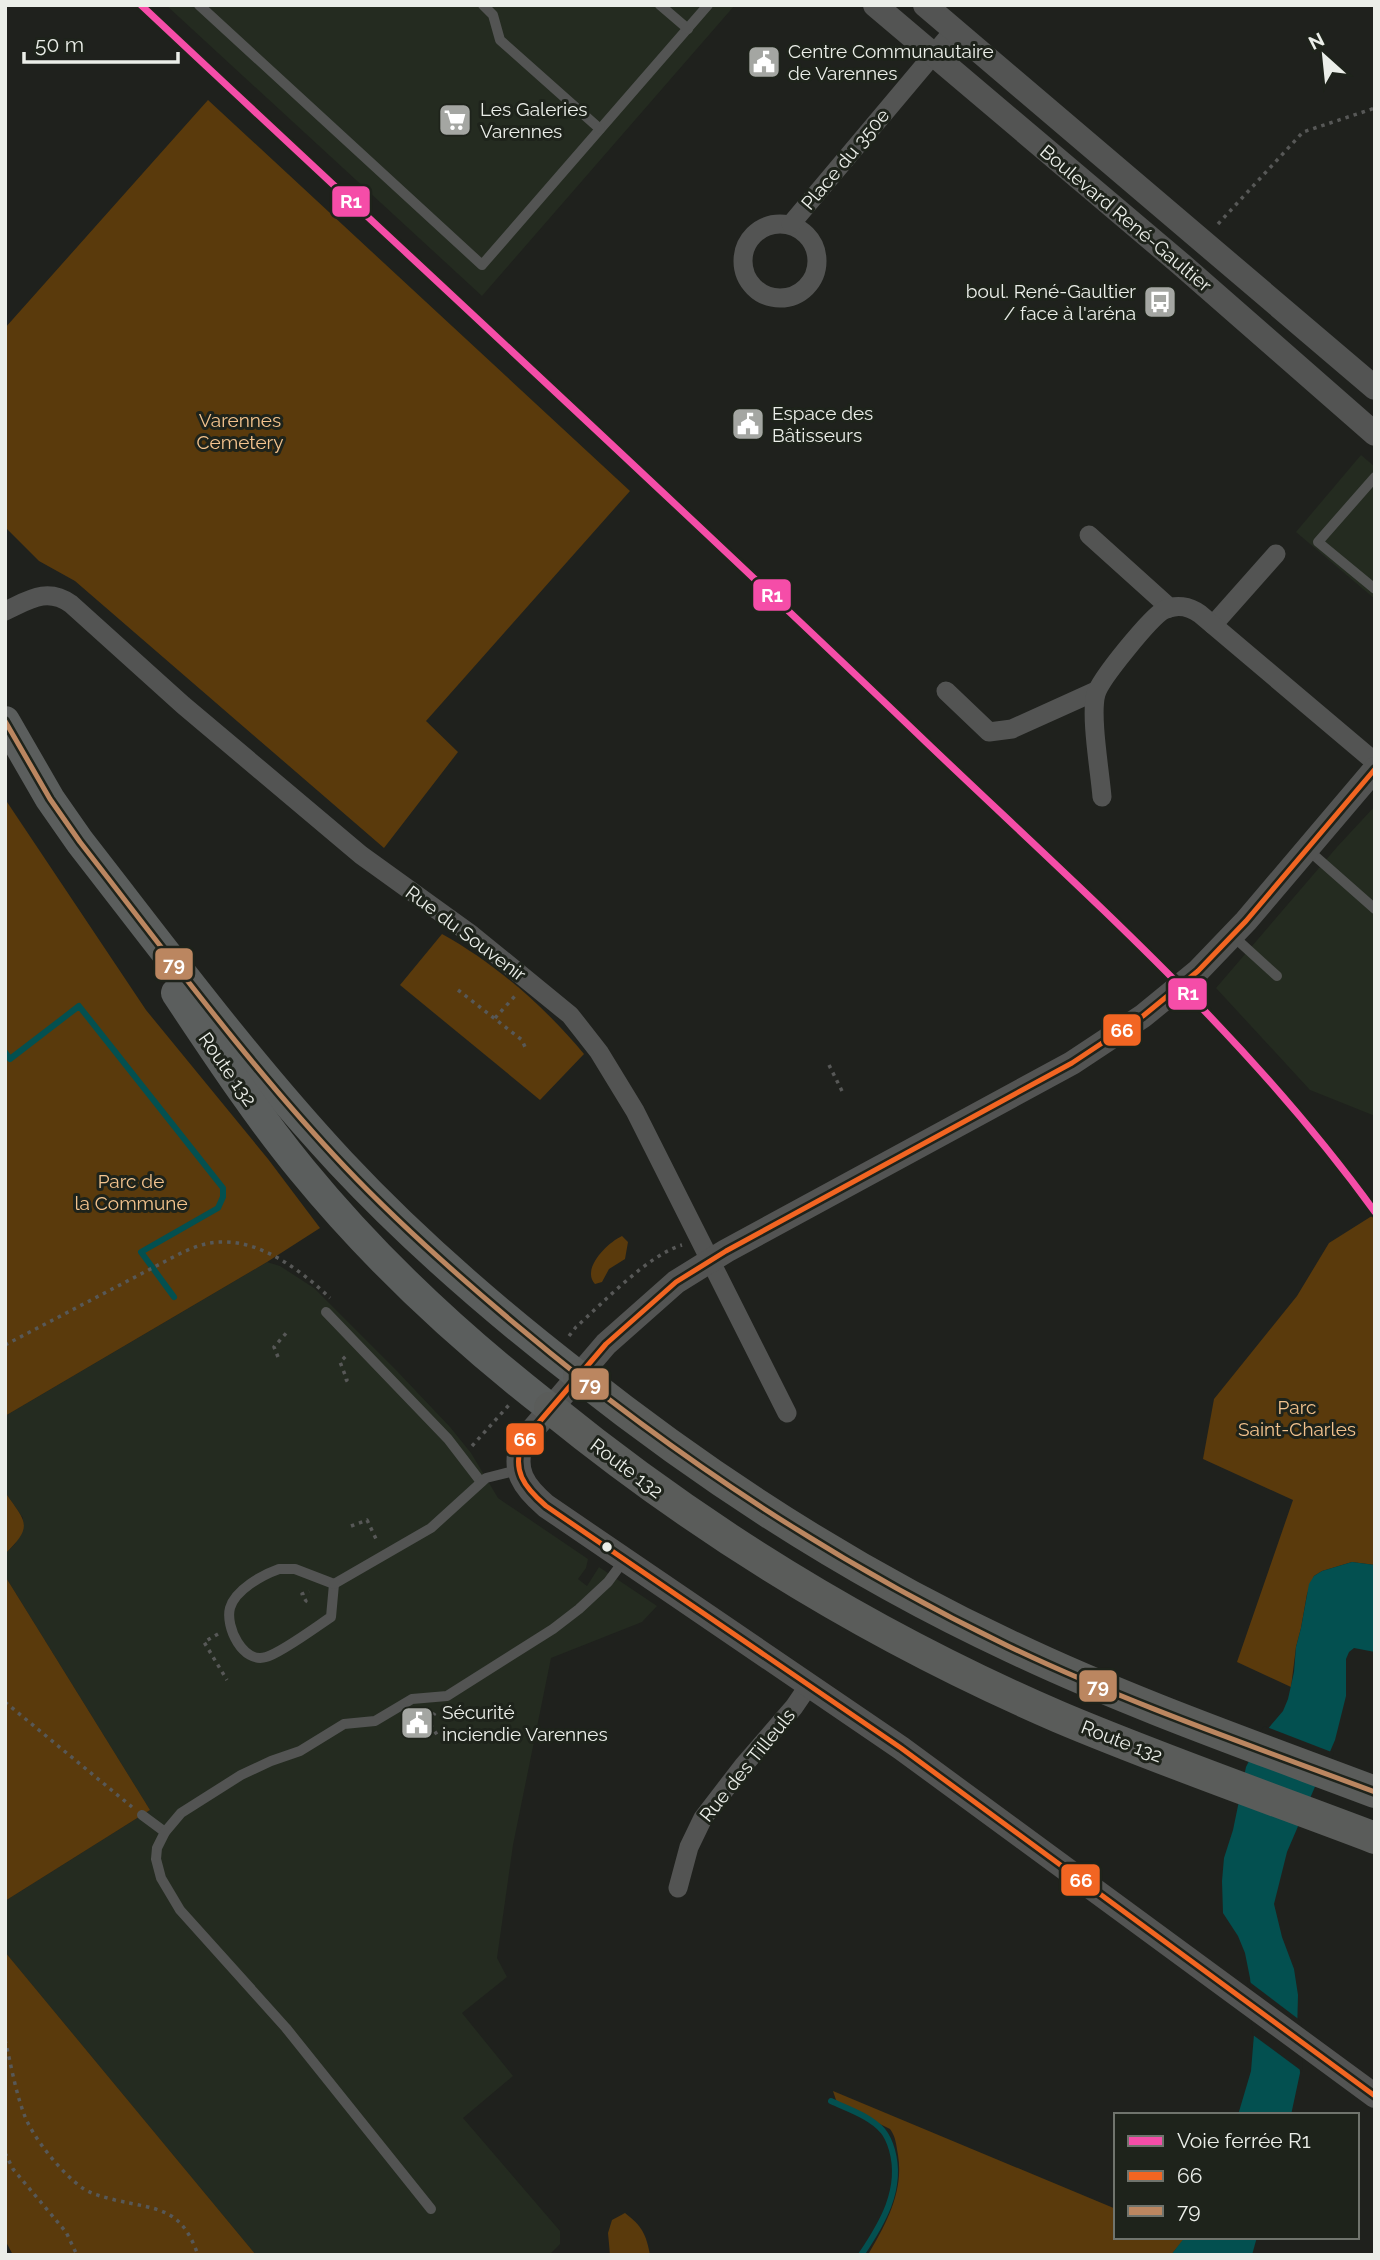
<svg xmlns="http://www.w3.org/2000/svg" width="1380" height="2260" font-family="Raleway,sans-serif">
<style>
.built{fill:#242b20}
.green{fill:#5a3a0c}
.water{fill:#035050}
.pier{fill:#1f211d}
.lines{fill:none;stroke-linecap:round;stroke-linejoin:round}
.stream{stroke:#035050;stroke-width:6}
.path{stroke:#575857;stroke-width:3.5;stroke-dasharray:3.5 5;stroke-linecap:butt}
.service{stroke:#535453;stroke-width:10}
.minor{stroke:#535453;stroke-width:19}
.tertiary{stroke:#535453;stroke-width:24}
.primary{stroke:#5b5e5d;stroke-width:30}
.trunk{stroke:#5a5c5a;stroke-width:32}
.bus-1-casing{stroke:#1e231b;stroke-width:10}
.bus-2-casing{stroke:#1e231b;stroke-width:10}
.bus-1{stroke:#f26522;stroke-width:5}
.bus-2{stroke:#bb8660;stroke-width:5}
.rail-1-casing{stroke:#1e231b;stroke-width:12}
.rail-1{stroke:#f54da8;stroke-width:7}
.bus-dot{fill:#ebeee9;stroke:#1e231b;stroke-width:2.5}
.labels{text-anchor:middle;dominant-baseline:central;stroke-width:6;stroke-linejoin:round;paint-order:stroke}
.poi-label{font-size:19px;fill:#ebeee9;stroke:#1e231b;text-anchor:start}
.street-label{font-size:19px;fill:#ebeee9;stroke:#1e231b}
.park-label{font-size:19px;fill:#f3c38e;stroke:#1e231b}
.line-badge{stroke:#1e231b;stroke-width:2.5}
.badge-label{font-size:19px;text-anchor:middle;font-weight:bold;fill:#fff}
</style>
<rect width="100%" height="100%" fill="#1f211d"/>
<g class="built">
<path d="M166,5H735L482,296Z"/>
<path d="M1361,455L1375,467V599L1296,532Z"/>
<path d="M1375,806V1116L1310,1090L1216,988L1337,847Z"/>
<path d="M267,1262L280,1266L314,1288L397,1371L450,1427L471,1453L498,1498L588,1559L586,1568L578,1579L587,1586L599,1567L657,1606L642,1622L551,1658L513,1845L497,1958L507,1977L462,2013L513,2076L463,2118L560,2231V2244L549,2255H256L5,1952V1901L150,1810L5,1576V1554L15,1544L23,1518L5,1492V1416Z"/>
</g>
<g class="green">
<path d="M208,100L630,491L426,721L458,752L384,848L75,581L39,561L5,527V328Z"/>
<path d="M5,799L146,1010L268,1159L320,1228L267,1262L5,1416Z"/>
<path d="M442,934C496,964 545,1007 584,1054L540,1100L400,985Z"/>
<path d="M1375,1214V1565L1352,1562L1322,1571L1314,1576L1307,1594L1301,1628L1296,1647L1291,1687L1237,1662L1293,1500L1203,1459L1214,1399L1297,1296L1329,1243Z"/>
<path d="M622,1236L628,1242L625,1259L609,1269L602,1282L595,1284C581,1269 607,1243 622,1236Z"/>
<path d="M5,1492C26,1523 34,1525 5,1554Z"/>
<path d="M5,1576L150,1810L5,1901Z"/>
<path d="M5,1952L256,2255H13L5,2240Z"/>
<path d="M833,2091L1116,2209V2237L1185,2238L1171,2255H868C886,2224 904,2192 898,2155C896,2145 896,2137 890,2129L837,2103Z"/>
<path d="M625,2213C642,2226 646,2234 650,2255H610L608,2233L612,2220Z"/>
</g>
<g class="water">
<path d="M1352,1562L1375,1565V1652L1354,1648L1349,1652L1346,1659V1696L1335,1740L1287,1852L1274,1904L1282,1937L1294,1969L1298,1995L1297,2033L1300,2073L1291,2115H1238L1251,2071L1255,2022L1250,1978L1245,1953L1238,1936L1223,1913L1222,1881L1224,1858L1233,1830L1246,1767L1261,1737L1283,1711L1288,1699L1294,1672L1296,1647L1301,1628L1309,1584L1314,1576L1322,1571Z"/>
<path d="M1185,2237H1257L1252,2255H1171Z"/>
</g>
<g class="pier">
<path d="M1264,1726L1334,1753L1320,1787L1258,1735Z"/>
<path d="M1247,1980L1301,2021L1303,2072L1253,2035Z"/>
</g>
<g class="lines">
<g class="stream">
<path d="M5,1052L10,1059L79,1006L223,1188V1197L218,1208L141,1252L174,1297"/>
<path d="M831,2101C848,2109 870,2116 883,2131C887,2136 890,2143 892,2150C903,2189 882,2224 861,2255"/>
</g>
<g class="path">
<path d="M1218,224L1303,132L1375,108"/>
<path d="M458,990L522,1040L525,1047"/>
<path d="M495,1018L515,996"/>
<path d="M829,1065L842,1091"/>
<path d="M569,1336L576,1327C604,1302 648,1255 682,1245"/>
<path d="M5,1345L183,1252C195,1247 207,1242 220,1242C261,1240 302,1271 330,1298"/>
<path d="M278,1357L274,1347L288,1331"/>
<path d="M345,1381L347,1380L340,1362L347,1355"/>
<path d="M472,1446L509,1405"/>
<path d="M351,1526L367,1520L378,1543"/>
<path d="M305,1602L306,1601L302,1594L309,1591"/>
<path d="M218,1634L204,1642L227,1680"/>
<path d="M5,1702L132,1807"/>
<path d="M429,1722L435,1713"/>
<path d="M424,1725L429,1722L439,1738"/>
<path d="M5,2040C11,2064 15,2090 24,2114C32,2137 63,2175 84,2189C94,2195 104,2197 115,2200C159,2210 181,2207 198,2255"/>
<path d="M5,2153L13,2169L66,2232L77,2255"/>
</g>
<g class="service">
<path d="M199,5L482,265L708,5"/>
<path d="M483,5L493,15L500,40L600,129"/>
<path d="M660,5L688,29"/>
<path d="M1375,477L1318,542L1375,589"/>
<path d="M1307,849L1375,909"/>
<path d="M1233,936L1277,976"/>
<path d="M326,1312L448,1439L481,1482"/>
<path d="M279,1569H295L334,1584L331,1617C316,1627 281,1653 266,1657C243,1664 225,1627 230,1608C235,1590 262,1575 279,1569Z"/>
<path d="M334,1584L431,1528L486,1478L518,1470"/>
<path d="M142,1815L165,1832"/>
<path d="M431,2209L286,2028L180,1910L161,1878L156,1859L157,1848L165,1832L181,1813L241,1775L271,1761L300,1751L344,1724L375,1721L412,1699L447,1696L553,1629L579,1609L608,1582L625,1559"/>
</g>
<g class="minor">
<circle cx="780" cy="261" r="37"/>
<path d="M791,224L954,30"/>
<path d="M1089,535L1170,608"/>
<path d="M5,611C29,600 47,587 71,604L183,705L361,855L472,935L570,1015L599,1052L635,1111L787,1413"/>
<path d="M1213,625L1276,554"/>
<path d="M946,691L989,732L1012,729L1096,691"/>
<path d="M1102,797C1100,772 1090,715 1096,694C1100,679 1151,617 1164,610C1176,604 1189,606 1200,614L1375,762"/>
<path d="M678,1888L689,1847L703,1818L743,1766L794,1707L809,1685"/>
</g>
<g class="tertiary">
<path d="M875,5L1182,265L1375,434"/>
<path d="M925,5L1375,388"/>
<path d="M1375,769L1246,921L1198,971L1143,1016L1072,1063L726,1251L676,1282L606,1344L523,1441C511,1470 524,1487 546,1506L901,1748L1375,2096"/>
</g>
<g class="primary">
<path d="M5,721L50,799L80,842C165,951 247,1062 341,1163C414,1241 495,1311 579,1376"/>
<path d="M176,993C216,1053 256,1114 302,1170C374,1258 460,1338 550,1408"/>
</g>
<g class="trunk">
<path d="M579,1376C713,1482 857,1575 1012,1647C1130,1703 1253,1746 1375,1792"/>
<path d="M550,1408C705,1534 876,1638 1059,1717C1163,1761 1270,1798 1375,1838"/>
</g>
<defs>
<path id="bus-1" d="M1375,769L1246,921L1198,971L1143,1016L1072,1063L726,1251L676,1282L606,1344L523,1441C511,1470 524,1487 546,1506L901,1748L1375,2096"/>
<path id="bus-2" d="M5,721L50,799L80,842C165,951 250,1067 345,1167C400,1225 459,1277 520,1328C670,1454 832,1561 1008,1646C1127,1703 1252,1746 1375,1792"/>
</defs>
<use href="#bus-1" class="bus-1-casing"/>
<use href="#bus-2" class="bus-2-casing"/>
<use href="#bus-1" class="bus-1"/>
<use href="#bus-2" class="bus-2"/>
<defs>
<path id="rail-1" d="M141,5C403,251 667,493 926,742C1083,892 1247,1035 1375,1212"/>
</defs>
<use href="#rail-1" class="rail-1-casing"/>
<use href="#rail-1" class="rail-1"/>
</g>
<defs>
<symbol id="civic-square" viewBox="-11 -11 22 22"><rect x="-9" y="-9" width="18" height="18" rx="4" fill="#a4a6a2" stroke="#1e231b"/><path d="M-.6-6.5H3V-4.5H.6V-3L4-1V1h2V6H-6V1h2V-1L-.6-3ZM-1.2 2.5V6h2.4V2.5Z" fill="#fff"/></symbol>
<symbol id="supermarket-square" viewBox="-11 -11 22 22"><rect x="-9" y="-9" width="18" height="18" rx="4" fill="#a4a6a2" stroke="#1e231b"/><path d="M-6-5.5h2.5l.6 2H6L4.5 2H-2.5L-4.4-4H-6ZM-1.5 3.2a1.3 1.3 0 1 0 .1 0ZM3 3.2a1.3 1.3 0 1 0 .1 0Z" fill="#fff"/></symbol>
<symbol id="bus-square" viewBox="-11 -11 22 22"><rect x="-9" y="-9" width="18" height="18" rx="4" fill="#a4a6a2" stroke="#1e231b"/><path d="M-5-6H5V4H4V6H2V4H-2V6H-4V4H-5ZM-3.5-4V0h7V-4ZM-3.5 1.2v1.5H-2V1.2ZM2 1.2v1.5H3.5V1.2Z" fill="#fff"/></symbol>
</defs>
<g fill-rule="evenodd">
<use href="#civic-square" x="745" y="43" width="38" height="38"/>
<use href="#supermarket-square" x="436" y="101" width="38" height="38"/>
<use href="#bus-square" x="1141" y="283" width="38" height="38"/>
<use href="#civic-square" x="729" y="405" width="38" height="38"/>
<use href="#civic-square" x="398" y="1704" width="38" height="38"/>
</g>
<circle class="bus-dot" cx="607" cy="1547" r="6"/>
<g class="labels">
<g class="poi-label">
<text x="788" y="51">Centre Communautaire<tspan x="788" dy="22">de Varennes</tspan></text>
<text x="480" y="109">Les Galeries<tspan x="480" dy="22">Varennes</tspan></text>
<text x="1136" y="291" text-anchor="end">boul. René-Gaultier<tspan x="1136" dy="22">/ face à l'aréna</tspan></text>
<text x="772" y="413">Espace des<tspan x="772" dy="22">Bâtisseurs</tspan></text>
<text x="442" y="1712">Sécurité<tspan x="442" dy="22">inciendie Varennes</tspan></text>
</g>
<g class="street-label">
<text transform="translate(845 159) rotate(-50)">Place du 350e</text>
<text transform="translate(1126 218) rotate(40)">Boulevard René-Gaultier</text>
<text transform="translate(466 933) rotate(37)">Rue du Souvenir</text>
<text transform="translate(228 1069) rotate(55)">Route 132</text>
<text transform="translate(627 1468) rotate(37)">Route 132</text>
<text transform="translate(1122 1741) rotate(21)">Route 132</text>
<text transform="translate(747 1765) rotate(-51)">Rue des Tilleuls</text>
</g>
<g class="park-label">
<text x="240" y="420">Varennes<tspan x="240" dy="22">Cemetery</tspan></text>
<text x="131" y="1181">Parc de<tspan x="131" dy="22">la Commune</tspan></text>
<text x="1297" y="1407">Parc<tspan x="1297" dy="22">Saint-Charles</tspan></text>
</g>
</g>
<g class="line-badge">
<rect x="331" y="185" width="40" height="33" rx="7" fill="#f54da8"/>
<rect x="752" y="578" width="40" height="34" rx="7" fill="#f54da8"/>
<rect x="154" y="947" width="40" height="34" rx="7" fill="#bb8660"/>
<rect x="1167" y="977" width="41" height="34" rx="7" fill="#f54da8"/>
<rect x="1102" y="1013" width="40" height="34" rx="7" fill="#f26522"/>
<rect x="570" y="1367" width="40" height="34" rx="7" fill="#bb8660"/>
<rect x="505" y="1422" width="40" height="34" rx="7" fill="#f26522"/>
<rect x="1078" y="1669" width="40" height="34" rx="7" fill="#bb8660"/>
<rect x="1060" y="1863" width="41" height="34" rx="7" fill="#f26522"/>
</g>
<g class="badge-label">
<text x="351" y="208">R1</text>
<text x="772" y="602">R1</text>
<text x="174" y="971">79</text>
<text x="1188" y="1000">R1</text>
<text x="1122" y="1037">66</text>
<text x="590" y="1391">79</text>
<text x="525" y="1446">66</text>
<text x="1098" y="1693">79</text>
<text x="1081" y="1887">66</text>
</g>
<rect width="1380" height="2260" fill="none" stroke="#ebeee9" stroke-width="14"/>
<rect x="1114" y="2113" width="245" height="126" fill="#1e231b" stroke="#70746d" stroke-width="2"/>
<rect x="1128" y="2136" width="35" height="10" fill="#f54da8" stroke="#70746d" stroke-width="2"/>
<text x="1177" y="2148" font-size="21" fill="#ebeee9">Voie ferrée R1</text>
<rect x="1128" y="2171" width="35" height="10" fill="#f26522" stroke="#70746d" stroke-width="2"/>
<text x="1177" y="2183" font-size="21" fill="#ebeee9">66</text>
<rect x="1128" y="2206" width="35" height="10" fill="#bb8660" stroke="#70746d" stroke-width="2"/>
<text x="1177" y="2218" font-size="21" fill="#ebeee9">79</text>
<g transform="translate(1324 56) rotate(333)" stroke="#1e231b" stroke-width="5" paint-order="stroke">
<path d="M0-5L12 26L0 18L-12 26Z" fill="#ebeee9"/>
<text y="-10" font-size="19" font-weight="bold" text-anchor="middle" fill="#ebeee9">N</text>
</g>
<path d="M24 52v10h154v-10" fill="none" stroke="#ebeee9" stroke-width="3.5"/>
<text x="35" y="52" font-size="21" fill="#ebeee9" stroke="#1e231b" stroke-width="5" paint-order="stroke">50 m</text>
</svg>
